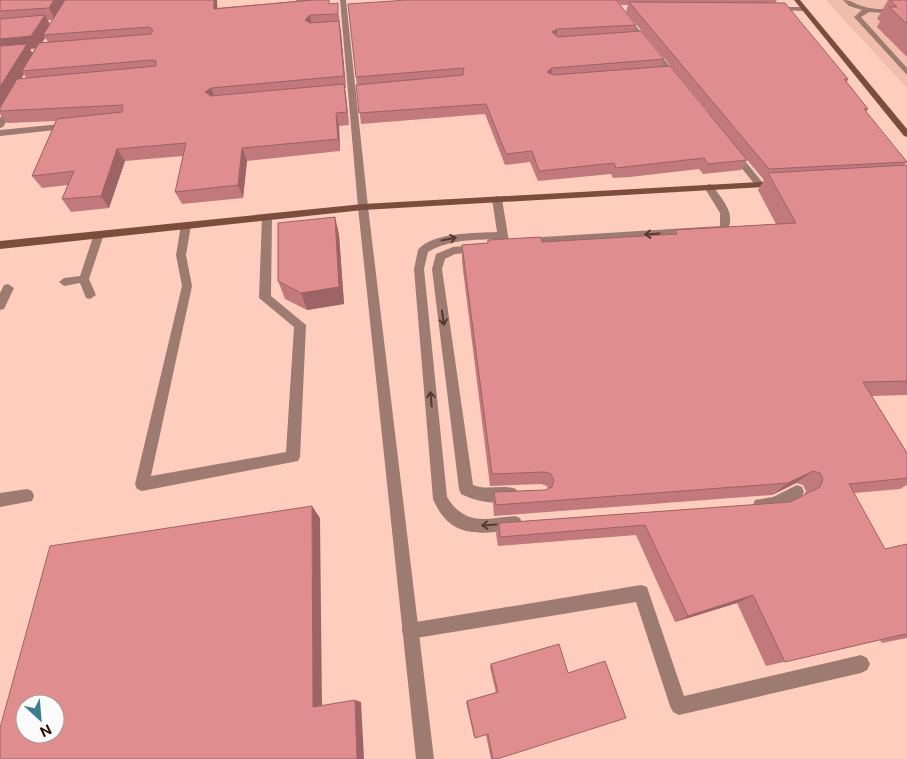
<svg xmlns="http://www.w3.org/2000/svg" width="907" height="759" font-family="'Public Sans',sans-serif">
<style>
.built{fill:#f1bcab}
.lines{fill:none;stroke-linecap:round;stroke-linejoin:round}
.lane{fill:#9d7b70;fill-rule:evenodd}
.street{fill:#9d7b70;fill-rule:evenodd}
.secondary{fill:#7c4d3e;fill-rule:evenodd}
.wall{fill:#c1797c;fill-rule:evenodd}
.shaded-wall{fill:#9d6365}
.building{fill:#e08d90;stroke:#9d6365;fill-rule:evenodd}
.oneway{stroke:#573930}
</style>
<rect width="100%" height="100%" fill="#ffcdbd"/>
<path class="built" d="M826,0H907V88Z"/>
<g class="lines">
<g class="lane">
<path d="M843,0C851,0 855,4 862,6C876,11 893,9 907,6V10L884,13L869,12L861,17L907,68V75L854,17L862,10L849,6Z"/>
<path d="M774,7H804L807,9L804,11L772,10V8Z"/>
<path d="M71,123L74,124V128L0,136V130Z"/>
<path d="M709,184L712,185C722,199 737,214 727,231L526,244L521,241L526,238L720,226V213L704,187Z"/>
<path d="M497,196L502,199L509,242L508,244H500L498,239C474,240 450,239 428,252L424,269L447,497C465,526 486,519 515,516L520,518L522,523L520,528L515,530C478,534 450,539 433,499L414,269L418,250C432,232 476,233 497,232L492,199Z"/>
<path d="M267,214L272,217L271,296L306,325L300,457L298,461L142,491L137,489L135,484L182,286L176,255L181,225L186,222L191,225L186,255L192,286L151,476L286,452L294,327L259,298L262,217Z"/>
<path d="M99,231L104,234L89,279L96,295L90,299L86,298L80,283L64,286L59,282L64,278L80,276L94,234Z"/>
<path d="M478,245L482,246V252L455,254L445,259L442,269L473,485C487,491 502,484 516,489L518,494L516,499C498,506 477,502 461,494L459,489L432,269L436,254L453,247Z"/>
<path d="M8,284L14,288L4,309L0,310V293L4,285Z"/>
<path d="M797,485L802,487L804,492C799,505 768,515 755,510L753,505L755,500L773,497Z"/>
<path d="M27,489L32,491L34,496L32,501L0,507V493Z"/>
<path d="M641,585L647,587L649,593L684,696L861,655L867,658L870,664L867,670L861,673L679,715L673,712L670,706L636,602L410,639L404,637L402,631L404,625L410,623Z"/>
</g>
<g class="street">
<path d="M340,0H346L368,207L434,759H416L358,207Z"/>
<path d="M608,0H614L679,77V81H673Z"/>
<path d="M10,102L17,104L3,127L0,128V118Z"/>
<path d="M730,150H736L763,183V187H757L730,154Z"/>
</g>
<g class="secondary">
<path d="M794,0H800L907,129V137L904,136Z"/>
<path d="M777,181L782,184L780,186L363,210L0,249V241L363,204Z"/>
</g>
</g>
<g class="wall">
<path d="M0,0H217V8L296,1V0H329V4L339,15L346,88H345L349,125L339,126L340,151L247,161L243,198L182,204L175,192L183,156L125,161L109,208L71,212L62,199L68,185L42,188L32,176L56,121L7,123L0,114ZM48,20H53L50,24ZM45,38L48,42H42ZM35,48L32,53L30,49ZM24,74L26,78L21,79Z"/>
<path d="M407,0L636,25L634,32L664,59L661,67L710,114L626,12L628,5H621L616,0H777L775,3L848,79L847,82L868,109L866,112L907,162L904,165H907V395L872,396L907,453V485L900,489L854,493L907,638L882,643L880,640L766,666L737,603L675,622L636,535L498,546L496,534L499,523L790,502L804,495L806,491L803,485L796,483L772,495L494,516L493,503L494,492L545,490L548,489L547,486L541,484L490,486L462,262V245L487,243L488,240L542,242L673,234L675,230L776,224L758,190L764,180L747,160L741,170L703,174L699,169L630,177L613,178L611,174L538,181L530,162L505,165L485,114L361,124L356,77Z"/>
<path d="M888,0H907V57L877,27L880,21L877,19Z"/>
<path d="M335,217L339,235L344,304L307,310L285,299L278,281Z"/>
<path d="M559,644L497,759H491L486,735L474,737L466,702L467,701L496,693L490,667L491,664Z"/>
</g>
<g class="shaded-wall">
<path d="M54,0H68L55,20L49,8Z"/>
<path d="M214,0H217L218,20L214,9Z"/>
<path d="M45,15L51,27L43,35L45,38L39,48L30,49L34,56L22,71L24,74L2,111H0V39Z"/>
<path d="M310,15L312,27L305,20Z"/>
<path d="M339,21L341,32L346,88L344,76Z"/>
<path d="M557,29L556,39L552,32Z"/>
<path d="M552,68L551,78L547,72Z"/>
<path d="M344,84L346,96L349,125L347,112Z"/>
<path d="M211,88L216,100L205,92Z"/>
<path d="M336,113L339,126L340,151L338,139Z"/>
<path d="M242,148L247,161L243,198L238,185Z"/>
<path d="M117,149L125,161L109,208L101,196Z"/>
<path d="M335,217L339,235L344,304L307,310L301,293Z"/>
<path d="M813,471L796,483L772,495L788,483Z"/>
<path d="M312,506L320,518L322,709L313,707Z"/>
<path d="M753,595L737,603L675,622L688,616Z"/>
<path d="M355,700L361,702L364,759H357Z"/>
</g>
<g class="building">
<path d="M0,0H54L49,8L0,11Z"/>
<path d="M65,0H214V9L313,0H329V4L338,3V14L310,15L305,20L310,23L339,21L344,76L211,88L205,92L211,96L344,84L347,112L336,113L338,139L242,148L238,185L175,192L186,143L117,149L101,196L62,199L74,171L32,176L57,119L122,112L123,105L0,111V108L17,79L156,66V61L152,60L22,71L39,43L151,34L153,30L149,27L43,35Z"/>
<path d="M407,0H616L636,25L557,29L552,32L558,37L641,31L664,59L552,68L547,72L553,75L670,66L747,160L708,164L704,158L633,166L616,168L614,163L539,171L532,151L506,154L486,104L359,113L356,85L463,75L464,68L356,77L348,4Z"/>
<path d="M890,0H907V24L889,7H897Z"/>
<path d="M629,2L785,3L848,79H844L868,109H864L907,162L769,169Z"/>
<path d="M45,15L31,36L0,39V19Z"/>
<path d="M27,44L0,87V46Z"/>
<path d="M907,165V381L863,382L907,453V478L849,484L885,549L907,544V637L905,634L785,662L753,595L688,616L645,525L500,537L499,523L790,502L820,487L823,479L820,473L813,471L788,483L496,505L494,492L545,490L552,487L554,480L551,474L545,472L492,474L462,245L488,243V240L541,237L542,242L677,234L675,230L796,223L768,173Z"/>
<path d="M335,217L339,287L301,293L278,281V223Z"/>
<path d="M312,506L313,707L355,700L357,759H0V728L50,546ZM25,704H55V734H25Z"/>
<path d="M559,644L568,673L605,661L626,718L497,759H493L488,734L475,738L467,701L498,692L491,664Z"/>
</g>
<defs><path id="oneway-shaft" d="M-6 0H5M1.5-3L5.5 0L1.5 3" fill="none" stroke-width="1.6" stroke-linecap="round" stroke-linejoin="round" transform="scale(1.25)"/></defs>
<g class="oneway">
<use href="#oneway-shaft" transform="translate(652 234) rotate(176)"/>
<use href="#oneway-shaft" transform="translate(449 239) rotate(-11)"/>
<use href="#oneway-shaft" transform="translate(443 318) rotate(82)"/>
<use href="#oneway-shaft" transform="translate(431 399) rotate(-95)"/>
<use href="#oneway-shaft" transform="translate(489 525) rotate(176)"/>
</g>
<g transform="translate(40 719) rotate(154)"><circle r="24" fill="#fbfbfb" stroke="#a79c99"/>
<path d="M0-4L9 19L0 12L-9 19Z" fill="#3c7e90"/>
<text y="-8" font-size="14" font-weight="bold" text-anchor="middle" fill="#290d05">N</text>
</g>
</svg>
